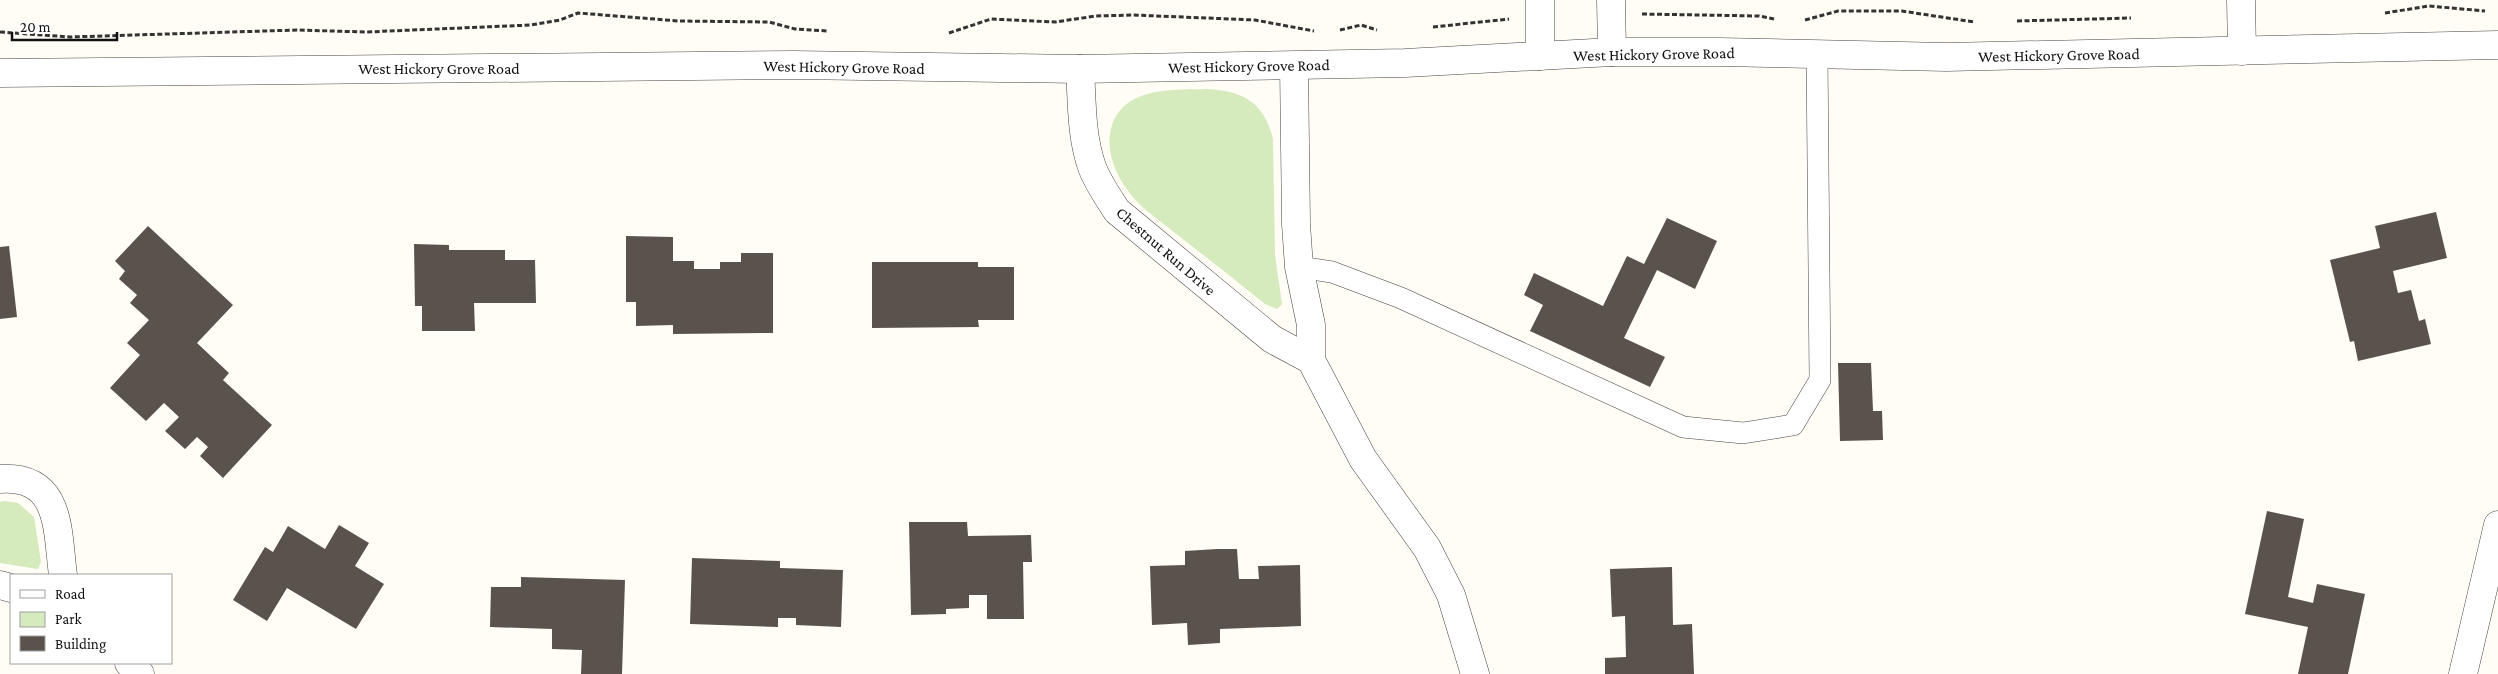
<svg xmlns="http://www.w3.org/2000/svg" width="2498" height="674" font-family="'Crimson Pro',serif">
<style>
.green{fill:#d5ebbd}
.building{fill:#5a524d}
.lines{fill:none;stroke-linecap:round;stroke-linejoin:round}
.service-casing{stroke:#444;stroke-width:22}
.minor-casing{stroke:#444;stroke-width:29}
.tertiary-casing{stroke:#444;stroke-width:29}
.path{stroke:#333;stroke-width:3;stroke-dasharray:5 2.5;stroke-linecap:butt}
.service{stroke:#fff;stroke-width:21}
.minor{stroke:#fff;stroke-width:28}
.tertiary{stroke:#fff;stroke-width:28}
.labels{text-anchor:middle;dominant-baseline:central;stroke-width:5;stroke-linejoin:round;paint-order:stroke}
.street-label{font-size:16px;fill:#111;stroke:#fff}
</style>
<rect width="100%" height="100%" fill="#fffdf5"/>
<g class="green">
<path d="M1208,89C1244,91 1264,103 1273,139L1275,255L1282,304L1277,309L1265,304C1235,280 1205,256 1175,233C1161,221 1143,210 1132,196C1116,177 1104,150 1112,125C1126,86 1174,90 1208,89Z"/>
<path d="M4,501L18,503L34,517L41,562L38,569L0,563V502Z"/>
</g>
<g class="building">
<path d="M2436,212L2447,258L2393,271L2398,293L2411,290L2419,321L2425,319L2431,344L2358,361L2354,341L2350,342L2330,260L2380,248L2375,226Z"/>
<path d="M1667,218L1717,241L1695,289L1657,270L1624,338L1665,357L1650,387L1530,331L1543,305L1524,295L1534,273L1603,306L1627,256L1644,264Z"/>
<path d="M148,226L233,305L197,343L229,373L223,380L272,425L223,478L200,456L208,447L197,437L185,449L165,431L179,417L164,403L146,421L110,388L140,355L127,343L149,320L130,303L137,295L119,279L125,271L115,261Z"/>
<path d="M626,236L673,237V261H694V269H720V262H741V253H773V333L673,334V325L636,326V302H626Z"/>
<path d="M414,244L449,245V250H505V260H535L536,303H474L475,331H422V306H415Z"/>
<path d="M9,246L17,317L0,319V247Z"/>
<path d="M872,262H978V267H1014V320H978L979,327L872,328Z"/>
<path d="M1838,363H1871L1873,411H1882L1883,440L1840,441Z"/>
<path d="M2267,511L2304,519L2288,597L2313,603L2317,584L2365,594L2348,674H2298L2308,627L2245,614Z"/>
<path d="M909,522H967L968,536L1031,535L1032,562H1023L1024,619H987V595H969V608L946,609V614L911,615Z"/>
<path d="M339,525L369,543L355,566L384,584L356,629L287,588L267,621L233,600L265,547L273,552L288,526L325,549Z"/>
<path d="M1217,549H1237L1239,579H1259L1258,566L1300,565L1301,626L1220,629V643L1188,645L1187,623L1152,625L1150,566L1185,565V551Z"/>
<path d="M692,558L780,561V568L843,570L841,627L796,625V618H778V627L690,624Z"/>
<path d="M1672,567L1673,625L1692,624L1694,674H1605V658L1626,657L1625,616L1612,617L1610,569Z"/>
<path d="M521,577L625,580L622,674H581L582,650L552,649V629L490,627L491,587H521Z"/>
</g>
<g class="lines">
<defs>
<path id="service" d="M1299,267L1332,272L1401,298L1683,427L1743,433L1793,425L1820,380L1817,55"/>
<g id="minor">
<path d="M1611,0L1612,52"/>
<path d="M2241,0L2242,51"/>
<path d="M1540,56V0"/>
<path d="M1294,66L1296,224L1299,267L1311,325V360L1363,459L1427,548L1451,595L1475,674"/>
<path d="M1080,69C1082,101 1081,136 1092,167C1098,183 1108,197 1117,211L1272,339L1311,360"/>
<path d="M0,479C62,475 57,531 63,575"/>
<path d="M0,585L11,588"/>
<path d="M129,663L140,674"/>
<path d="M2463,674L2498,525"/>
</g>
<path id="tertiary" d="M0,73L794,65L1080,69L1405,63L1612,52H1720L1946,57L2498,45"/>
</defs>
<use href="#service" class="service-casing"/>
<use href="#minor" class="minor-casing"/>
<use href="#tertiary" class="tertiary-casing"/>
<g class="path">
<path d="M2385,13L2429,6L2485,11"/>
<path d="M1642,14L1759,16L1774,19"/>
<path d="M1805,20L1838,11H1902L1974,22"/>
<path d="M2017,21L2131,18"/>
<path d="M1433,27L1509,19"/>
<path d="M1340,30L1361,25L1377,30"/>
<path d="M0,32L70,37L297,30L366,32L531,25L560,20L578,13L679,21L769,22L795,29L828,31"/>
<path d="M949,33L991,19L1055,22L1096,16L1133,15L1255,20L1314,31"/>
</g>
<use href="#service" class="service"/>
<use href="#minor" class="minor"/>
<use href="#tertiary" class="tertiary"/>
</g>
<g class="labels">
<g class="street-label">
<text transform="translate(1654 54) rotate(-1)">West Hickory Grove Road</text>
<text transform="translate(2059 55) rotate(-1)">West Hickory Grove Road</text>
<text transform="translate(1249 66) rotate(-1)">West Hickory Grove Road</text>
<text transform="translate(844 67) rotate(1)">West Hickory Grove Road</text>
<text x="439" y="68">West Hickory Grove Road</text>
<text transform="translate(1166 251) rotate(41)">Chestnut Run Drive</text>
</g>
</g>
<rect x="10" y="574" width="162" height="90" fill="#ffffff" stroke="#a0a0a0"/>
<rect x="20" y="590" width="25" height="8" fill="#ffffff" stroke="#a0a0a0"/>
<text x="55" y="599" font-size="15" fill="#111111">Road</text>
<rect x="20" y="612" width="25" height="15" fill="#d5ebbd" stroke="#a0a0a0"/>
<text x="55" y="624" font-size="15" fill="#111111">Park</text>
<rect x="20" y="636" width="25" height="15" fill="#5a524d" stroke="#a0a0a0"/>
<text x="55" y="649" font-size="15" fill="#111111">Building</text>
<path d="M12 32v8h105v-8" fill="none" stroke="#111111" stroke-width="2.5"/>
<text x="20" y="32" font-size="15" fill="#111111" stroke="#ffffff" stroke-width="4" paint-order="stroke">20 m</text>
</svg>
